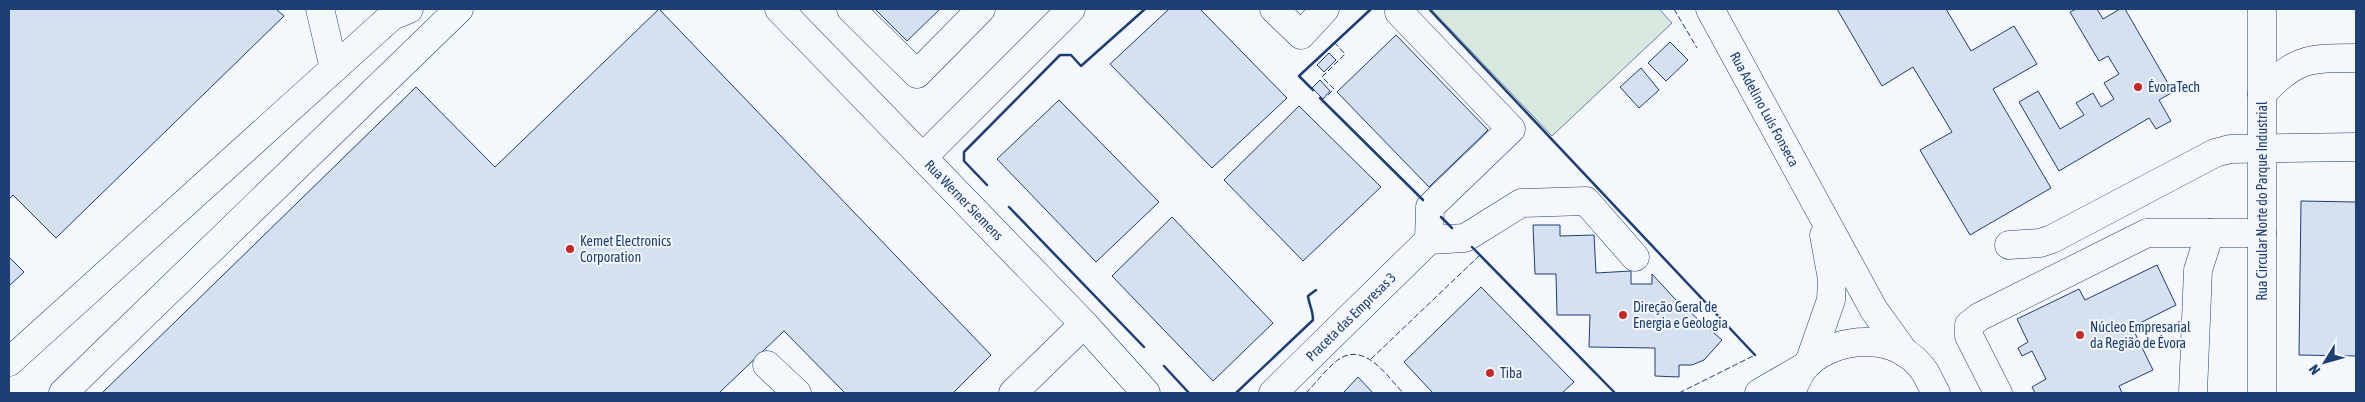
<svg xmlns="http://www.w3.org/2000/svg" width="2365" height="402" font-family="'Asap Condensed',sans-serif">
<style>
.green{fill:#d7e8df;stroke:#687fa3}
.building{fill:#d5e0f0;stroke:#1d3f73}
.lines{fill:none;stroke-linecap:round;stroke-linejoin:round}
.minor-casing{stroke:#1d3f73;stroke-width:29}
.minor{stroke:#f4f7fb;stroke-width:28}
.fence{stroke:#1d3f73;stroke-width:1;stroke-dasharray:6 2.5;stroke-linecap:butt}
.wall{stroke:#1d3f73;stroke-width:2.5}
.poi-dot{fill:#c62828;stroke:#f4f7fb;stroke-width:2}
.labels{text-anchor:middle;dominant-baseline:central;stroke-width:4;stroke-linejoin:round;paint-order:stroke}
.poi-label{font-size:14px;fill:#1d3f73;stroke:#f4f7fb;text-anchor:start}
.street-label{font-size:14px;fill:#1d3f73;stroke:#f4f7fb}
</style>
<rect width="100%" height="100%" fill="#f4f7fb"/>
<path class="green" d="M1431,9H1659L1672,23L1552,136Z"/>
<g class="building">
<path d="M9,9H276L284,16L56,238L13,195L9,199Z"/>
<path d="M659,9L991,355L953,393H845L784,331L719,393H102L416,87L495,167Z"/>
<path d="M875,9H940L907,41Z"/>
<path d="M1169,9H1200L1287,98L1212,168L1110,64Z"/>
<path d="M1837,9H1946L1971,51L2014,26L2037,64L1993,89L2051,188L1970,235L1920,150L1952,132L1913,67L1882,86Z"/>
<path d="M2076,9H2097L2103,19L2120,9H2125L2173,92L2159,100L2171,121L2156,129L2149,118L2059,171L2019,102L2038,91L2060,129L2084,115L2076,103L2093,93L2101,107L2114,99L2104,83L2119,74L2108,56L2099,61L2070,12Z"/>
<path d="M1396,35L1488,130L1429,187L1337,92Z"/>
<path d="M1670,42L1688,60L1666,81L1648,63Z"/>
<path d="M1329,53L1336,60L1324,72L1317,65Z"/>
<path d="M1641,68L1659,90L1639,108L1620,87Z"/>
<path d="M1320,80L1330,91L1323,99L1312,88Z"/>
<path d="M1059,100L1159,202L1096,262L997,159Z"/>
<path d="M1299,106L1381,187L1303,261L1224,180Z"/>
<path d="M2301,201L2356,202V356L2299,355Z"/>
<path d="M1172,217L1273,323L1213,381L1112,276Z"/>
<path d="M1533,225H1560V236L1594,235L1596,273L1631,271V284H1652V274L1675,299L1722,340L1704,360L1692,365H1679V377L1655,376V348L1589,347L1590,315H1557L1556,274H1535Z"/>
<path d="M9,257L24,272L9,286Z"/>
<path d="M2157,265L2176,305L2132,327L2153,370L2119,386L2122,393H2035L2032,387L2046,379L2032,351L2022,356L2018,348L2028,342L2017,319L2079,289L2085,300Z"/>
<path d="M1481,287L1574,382L1562,393H1433L1404,362Z"/>
<path d="M1358,377L1373,393H1343Z"/>
</g>
<g class="lines">
<defs>
<g id="minor">
<path d="M320,9L334,68"/>
<path id="s1" d="M779,9L1084,324L1146,393"/>
<path d="M851,9L917,74L981,9"/>
<path d="M1274,9L1301,35L1325,9"/>
<path id="s2" d="M1710,9L1874,310L1905,353"/>
<path d="M2262,9V393"/>
<path d="M1399,12L1511,129L1430,207L1429,240"/>
<path d="M2262,94C2295,58 2309,58 2356,58"/>
<path d="M924,156L1071,9"/>
<path d="M1429,240L1465,238L1521,203L1586,201L1635,257"/>
<path d="M2009,245L2040,243L2052,239L2215,153L2230,149L2356,147"/>
<path d="M9,362L392,16L409,9"/>
<path d="M1809,363L1831,300L1832,279L1824,235"/>
<path d="M767,365L797,393"/>
<path d="M63,393L459,9"/>
<path d="M1013,393L1084,324"/>
<path id="s3" d="M1273,393L1429,240"/>
<path d="M1759,393L1804,367"/>
<path d="M1791,393C1795,383 1800,371 1808,363C1841,334 1899,333 1925,372C1929,379 1932,386 1936,393"/>
<path d="M1998,393L1969,336V325L1979,317L2147,233H2262"/>
<path d="M2193,393L2198,270L2210,233"/>
</g>
</defs>
<use href="#minor" class="minor-casing"/>
<use href="#minor" class="minor"/>
<g class="fence">
<path d="M1674,9L1697,48"/>
<path d="M1328,95L1334,89L1322,77L1345,54L1335,43"/>
<path d="M1371,359L1480,255"/>
<path d="M1306,393C1315,384 1330,364 1341,358C1366,343 1389,378 1403,393"/>
<path d="M1679,393L1755,355"/>
</g>
<g class="wall">
<path d="M1429,9L1755,355"/>
<path d="M1313,90L1299,76L1371,9"/>
<path d="M1320,98L1423,200"/>
<path d="M987,185L964,161V152L1060,55H1071L1081,66L1145,9"/>
<path d="M1009,207L1144,347"/>
<path d="M1441,217L1452,228"/>
<path d="M1472,247L1615,393"/>
<path d="M1164,366L1189,393"/>
<path d="M1236,393L1313,320C1313,310 1309,305 1308,296L1316,290"/>
</g>
</g>
<g class="poi-dot">
<circle cx="2138" cy="87" r="5"/>
<circle cx="570" cy="249" r="5"/>
<circle cx="1623" cy="315" r="5"/>
<circle cx="2080" cy="335" r="5"/>
<circle cx="1490" cy="373" r="5"/>
</g>
<g class="labels">
<g class="poi-label">
<text x="2148" y="87">ÉvoraTech</text>
<text x="580" y="241">Kemet Electronics<tspan x="580" dy="16">Corporation</tspan></text>
<text x="1633" y="307">Direção Geral de<tspan x="1633" dy="16">Energia e Geologia</tspan></text>
<text x="2090" y="327">Núcleo Empresarial<tspan x="2090" dy="16">da Região de Évora</tspan></text>
<text x="1500" y="373">Tiba</text>
</g>
<g class="street-label">
<text stroke="none"><textPath href="#s2" startOffset="114">Rua Adelino Luís Fonseca</textPath></text>
<text stroke="none"><textPath href="#s1" startOffset="266">Rua Werner Siemens</textPath></text>
<text transform="translate(2262 201) rotate(-90)">Rua Circular Norte do Parque Industrial</text>
<text stroke="none"><textPath href="#s3" startOffset="109">Praceta das Empresas 3</textPath></text>
</g>
</g>
<rect width="2365" height="402" fill="none" stroke="#1d3f73" stroke-width="20"/>
<g transform="translate(2325 362) rotate(233)" stroke="#f4f7fb" stroke-width="4" paint-order="stroke">
<path d="M0-4L9 19L0 12L-9 19Z" fill="#1d3f73"/>
<text y="-8" font-size="14" font-weight="bold" text-anchor="middle" fill="#1d3f73">N</text>
</g>
</svg>
